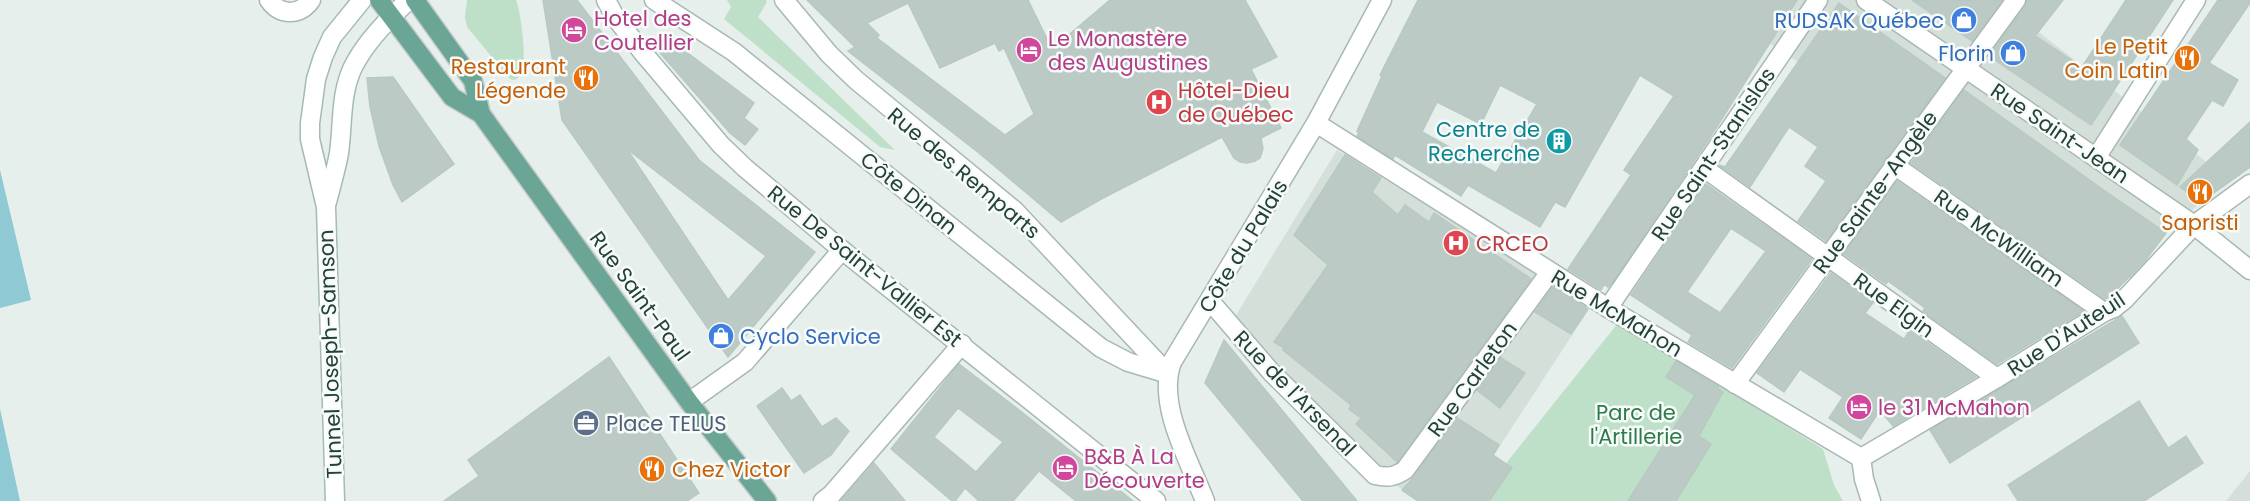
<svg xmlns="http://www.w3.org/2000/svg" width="2250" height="501" font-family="Poppins,sans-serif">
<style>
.built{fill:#d4dfda}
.green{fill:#bfe0c8}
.water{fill:#8ec9d4}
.building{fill:#bbcac4;stroke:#b8c9c2;stroke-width:1.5;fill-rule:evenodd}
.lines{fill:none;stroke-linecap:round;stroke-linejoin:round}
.pedestrian-casing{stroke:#a8b8b2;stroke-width:21}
.minor-casing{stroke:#a8b8b2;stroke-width:21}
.tertiary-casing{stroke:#a8b8b2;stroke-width:21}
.secondary-casing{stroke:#a4bbb3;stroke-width:21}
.primary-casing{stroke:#c2cac8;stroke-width:21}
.pedestrian{stroke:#fff;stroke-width:18}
.minor{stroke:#fff;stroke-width:18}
.tertiary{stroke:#fff;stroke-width:18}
.secondary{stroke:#fff;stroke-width:18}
.primary{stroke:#6aa596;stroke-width:18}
.labels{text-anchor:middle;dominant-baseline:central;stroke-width:5;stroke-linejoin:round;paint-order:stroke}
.hotel-label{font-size:21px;fill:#b23c85;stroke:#f7fbf9;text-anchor:start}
.shop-label{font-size:21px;fill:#366cbe;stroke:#f7fbf9;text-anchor:end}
.food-label{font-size:21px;fill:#c56008;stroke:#f7fbf9;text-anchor:end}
.health-label{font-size:21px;fill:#be3a42;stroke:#f7fbf9;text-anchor:start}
.culture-label{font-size:21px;fill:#0d838f;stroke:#f7fbf9;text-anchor:end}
.street-label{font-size:21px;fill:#24423a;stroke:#f7fbf9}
.park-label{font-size:21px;fill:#2d7a4b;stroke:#f7fbf9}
.service-label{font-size:21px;fill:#4e5e75;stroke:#f7fbf9;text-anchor:start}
</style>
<rect width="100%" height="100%" fill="#e6efeb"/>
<g class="built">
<path d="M1703,0H1997L2231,181L2201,202L2167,233L2131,279Z"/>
<path d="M1337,150L1591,306L1494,455L1513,468L1490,501H1417L1387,478L1230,325Z"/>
<path d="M2250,471V501H2226Z"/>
</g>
<g class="green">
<path d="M467,0H516C521,11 526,57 523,69C522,75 519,78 514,80L510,79L467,27L465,17Z"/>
<path d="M727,0H766L767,2L758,17L895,150L880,147L724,19L731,7Z"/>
<path d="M1618,323L1823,449L1834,485L1843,501H1476Z"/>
</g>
<g class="water">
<path d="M0,170L31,300L0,308Z"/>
<path d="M0,409L20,501H0Z"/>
</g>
<g class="building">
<path d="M543,0H577L699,160L815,252L728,357L562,120ZM627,149L766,256L728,300Z"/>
<path d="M807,0H1028L1052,49L1110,0H1245L1277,57L1251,69L1281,128L1261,138L1263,149L1260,158L1255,161L1247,163L1240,162L1234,158L1222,137L1103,198L1061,222L979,153L848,51L855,47ZM908,3L940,68L995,43L999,51L1004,48L1034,114L1005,135L877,38L879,35L867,23Z"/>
<path d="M1418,0H1797L1711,136L1612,283L1608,287L1604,284L1601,290L1568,269L1631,175L1624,170L1674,96L1640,75L1565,207L1555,202L1540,227L1468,185L1461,196L1395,155L1393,159L1357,136L1359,133L1357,131L1382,76L1380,75ZM1500,85L1537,104L1496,173L1422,132L1437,102L1481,124Z"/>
<path d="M1912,0H2002L1972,41Z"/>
<path d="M2027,0H2063L2035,36L2082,67L2126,0H2173L2091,125L1989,56L2025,7Z"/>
<path d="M2218,0H2250V3L2209,63L2238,80L2223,106L2212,100L2186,139L2198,150L2177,185L2120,145Z"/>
<path d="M1839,3L1945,78L1826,241L1798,221L1826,181L1805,166L1818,147L1789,127L1750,187L1719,165L1725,167Z"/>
<path d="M665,36L754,103L744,118L758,129L745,145L730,133L655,47Z"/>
<path d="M393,77L454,164L402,202L393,185L379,146L370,107L367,78Z"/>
<path d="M1964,90L2105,191L2166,233L2144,262L2108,298L2105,299L1911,163Z"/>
<path d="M2250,122V167L2201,202L2180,187Z"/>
<path d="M1345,155L1381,178L1372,192L1398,215L1405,205L1429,222L1434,213L1531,279L1397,462L1356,424L1361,418L1349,409L1351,405L1283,350L1284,348L1274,342L1328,265L1294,235Z"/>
<path d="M1897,181L2084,311L1997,364L1923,311L1925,308L1888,281L1886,284L1844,254Z"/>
<path d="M1706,184L1812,259L1732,368L1688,342L1692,335L1631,295ZM1731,228L1766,251L1720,313L1687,292Z"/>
<path d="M1831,273L1873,303L1865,313L1904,339L1910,330L1976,377L1893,426L1880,410L1861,439L1829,418L1843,397L1800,369L1784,392L1757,373Z"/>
<path d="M1553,287L1588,309L1571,334L1535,312Z"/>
<path d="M2122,316L2139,343L1950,463L1930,430Z"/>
<path d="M1224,340L1357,501H1303L1205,383Z"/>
<path d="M609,357L699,493L687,501H444L479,476L468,460Z"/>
<path d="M1501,358L1525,373L1500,408L1477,390Z"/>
<path d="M1676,361L1718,387L1717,388L1723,392L1699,436L1711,444L1676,501H1628L1695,395L1666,377Z"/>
<path d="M959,364L1028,417L1133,501H1076L1039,471L1013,501H979L965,488L955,501H952L891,449ZM958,408L1003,442L976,472L934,437Z"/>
<path d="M782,388L791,401L800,395L822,427L836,418L849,431L831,455L804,473L757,406Z"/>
<path d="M2139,401L2168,448L2186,436L2203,463L2144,501H2018L2008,485Z"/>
<path d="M1457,418L1499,445L1493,455L1512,468L1489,501H1418L1402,490L1414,477Z"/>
<path d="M874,463L905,501H841L869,469Z"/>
</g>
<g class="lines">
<defs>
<g id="pedestrian">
<path d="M269,0C280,16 300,16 311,0"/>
<path d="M689,402L745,362L842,250"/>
</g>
<g id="minor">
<path d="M606,0L615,17L644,54L721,145L745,168L842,250L1156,501"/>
<path d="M654,0L734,52L1101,348L1128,362L1168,374"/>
<path d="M784,0L829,54L856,80L1014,210L1167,373"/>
<path d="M1316,123L1608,308L1861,458"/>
<path d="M2096,158L2196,0"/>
<path d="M1894,165L2104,312"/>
<path d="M1704,168L1997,378"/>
<path d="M1210,301L1271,372L1375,475C1388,478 1394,477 1405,470L1550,272"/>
<path d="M1608,308L1818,0"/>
<path d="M1735,384L2016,0"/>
<path d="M1861,458L1997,378L2104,312L2114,308L2124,300L2194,225L2250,184"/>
<path d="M1861,458L1864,479L1871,501"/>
<path d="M823,501L832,494L962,344"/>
</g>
<g id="tertiary">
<path d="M1866,0L2194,225L2250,270"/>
<path d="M1205,501C1190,462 1156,404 1172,362L1316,123L1382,0"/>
</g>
<g id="secondary">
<path d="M327,202C331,186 336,170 339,153C343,125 340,94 353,67C366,41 388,19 409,0"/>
<path d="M335,501L326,207L310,139V123L316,79L323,57L332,37L362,0"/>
</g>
<g id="primary">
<path d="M379,0L452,97L481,114"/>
<path d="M415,0L473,81L481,114L689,402L767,501"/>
</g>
</defs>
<use href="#pedestrian" class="pedestrian-casing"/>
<use href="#minor" class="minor-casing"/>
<use href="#tertiary" class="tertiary-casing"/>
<use href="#secondary" class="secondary-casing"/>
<use href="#primary" class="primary-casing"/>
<use href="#pedestrian" class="pedestrian"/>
<use href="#minor" class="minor"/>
<use href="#tertiary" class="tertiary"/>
<use href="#secondary" class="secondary"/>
<use href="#primary" class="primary"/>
</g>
<defs>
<symbol id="shop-disc" viewBox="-11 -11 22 22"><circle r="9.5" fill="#3f7fe0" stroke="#f7fbf9"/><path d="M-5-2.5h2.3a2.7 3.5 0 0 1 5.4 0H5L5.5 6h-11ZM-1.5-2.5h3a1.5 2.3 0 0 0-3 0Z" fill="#fff"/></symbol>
<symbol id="hotel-disc" viewBox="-11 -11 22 22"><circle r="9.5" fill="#d1479c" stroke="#f7fbf9"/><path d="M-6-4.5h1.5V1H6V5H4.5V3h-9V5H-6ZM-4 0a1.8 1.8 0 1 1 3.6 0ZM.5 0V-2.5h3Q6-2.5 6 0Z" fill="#fff"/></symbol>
<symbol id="restaurant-disc" viewBox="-11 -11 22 22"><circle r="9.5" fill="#e8710a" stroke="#f7fbf9"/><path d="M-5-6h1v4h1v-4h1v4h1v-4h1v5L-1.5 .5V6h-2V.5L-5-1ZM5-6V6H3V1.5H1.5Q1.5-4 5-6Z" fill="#fff"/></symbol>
<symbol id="hospital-disc" viewBox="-11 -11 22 22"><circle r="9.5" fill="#e0444e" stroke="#f7fbf9"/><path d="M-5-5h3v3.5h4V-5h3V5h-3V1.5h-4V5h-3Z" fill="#fff"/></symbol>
<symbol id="building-disc" viewBox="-11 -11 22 22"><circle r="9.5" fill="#0f9aa8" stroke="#f7fbf9"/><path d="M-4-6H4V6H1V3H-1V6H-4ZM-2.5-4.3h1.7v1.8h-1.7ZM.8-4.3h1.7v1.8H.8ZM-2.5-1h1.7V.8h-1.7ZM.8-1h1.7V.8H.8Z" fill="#fff"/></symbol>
<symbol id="office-disc" viewBox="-11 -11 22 22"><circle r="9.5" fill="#5c6f8a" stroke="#f7fbf9"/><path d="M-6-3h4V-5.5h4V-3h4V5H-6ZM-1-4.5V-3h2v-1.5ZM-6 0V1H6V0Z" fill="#fff"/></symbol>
</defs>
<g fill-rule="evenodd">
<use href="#shop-disc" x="1949" y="5" width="30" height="30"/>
<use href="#hotel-disc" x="559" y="15" width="30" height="30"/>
<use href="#hotel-disc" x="1014" y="35" width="30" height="30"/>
<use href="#shop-disc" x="1998" y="38" width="30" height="30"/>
<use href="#restaurant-disc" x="2172" y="43" width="30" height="30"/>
<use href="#restaurant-disc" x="571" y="63" width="30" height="30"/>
<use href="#hospital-disc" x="1144" y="87" width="30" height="30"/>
<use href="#building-disc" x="1544" y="126" width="30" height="30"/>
<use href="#restaurant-disc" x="2185" y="177" width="30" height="30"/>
<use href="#hospital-disc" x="1441" y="228" width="30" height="30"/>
<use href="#shop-disc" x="706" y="321" width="30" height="30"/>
<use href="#hotel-disc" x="1844" y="392" width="30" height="30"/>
<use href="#office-disc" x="571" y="408" width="30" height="30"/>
<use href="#hotel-disc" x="1050" y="453" width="30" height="30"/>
<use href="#restaurant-disc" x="637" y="454" width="30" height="30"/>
</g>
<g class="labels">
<g class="hotel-label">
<text x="594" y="18">Hotel des<tspan x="594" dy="24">Coutellier</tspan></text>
<text x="1048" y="38">Le Monastère<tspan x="1048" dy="24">des Augustines</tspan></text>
<text x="1878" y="407">le 31 McMahon</text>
<text x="1084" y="456">B&amp;B À La<tspan x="1084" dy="24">Découverte</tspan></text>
</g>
<g class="shop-label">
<text x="1944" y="20">RUDSAK Québec</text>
<text x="1994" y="53">Florin</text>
<text x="740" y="336" text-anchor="start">Cyclo Service</text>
</g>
<g class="food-label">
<text x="2168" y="46">Le Petit<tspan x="2168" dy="24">Coin Latin</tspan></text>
<text x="566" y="66">Restaurant<tspan x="566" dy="24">Légende</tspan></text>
<text x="2200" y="222" text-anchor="middle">Sapristi</text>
<text x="672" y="469" text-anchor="start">Chez Victor</text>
</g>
<g class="health-label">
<text x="1178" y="90">Hôtel-Dieu<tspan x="1178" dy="24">de Québec</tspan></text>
<text x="1476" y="243">CRCEO</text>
</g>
<g class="culture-label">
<text x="1540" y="129">Centre de<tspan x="1540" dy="24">Recherche</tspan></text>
</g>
<g class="street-label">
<text transform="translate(2060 133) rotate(34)">Rue Saint-Jean</text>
<text transform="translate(1713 154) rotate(-56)">Rue Saint-Stanislas</text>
<text transform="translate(964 173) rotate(40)">Rue des Remparts</text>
<text transform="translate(1875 192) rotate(-54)">Rue Sainte-Angèle</text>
<text transform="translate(909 193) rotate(39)">Côte Dinan</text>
<text transform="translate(1999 238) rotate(35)">Rue McWilliam</text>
<text transform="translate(1243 246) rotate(-59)">Côte du Palais</text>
<text transform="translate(865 266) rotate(39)">Rue De Saint-Vallier Est</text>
<text transform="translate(640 296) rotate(54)">Rue Saint-Paul</text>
<text transform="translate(1894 305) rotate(36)">Rue Elgin</text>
<text transform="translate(1617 313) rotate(31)">Rue McMahon</text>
<text transform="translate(2066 334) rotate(-33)">Rue D'Auteuil</text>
<text transform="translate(330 354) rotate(-92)">Tunnel Joseph-Samson</text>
<text transform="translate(1472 379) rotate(-54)">Rue Carleton</text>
<text transform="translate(1295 393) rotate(46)">Rue de l'Arsenal</text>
</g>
<g class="park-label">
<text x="1636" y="412">Parc de<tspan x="1636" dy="24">l'Artillerie</tspan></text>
</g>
<g class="service-label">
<text x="606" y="423">Place TELUS</text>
</g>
</g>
</svg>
